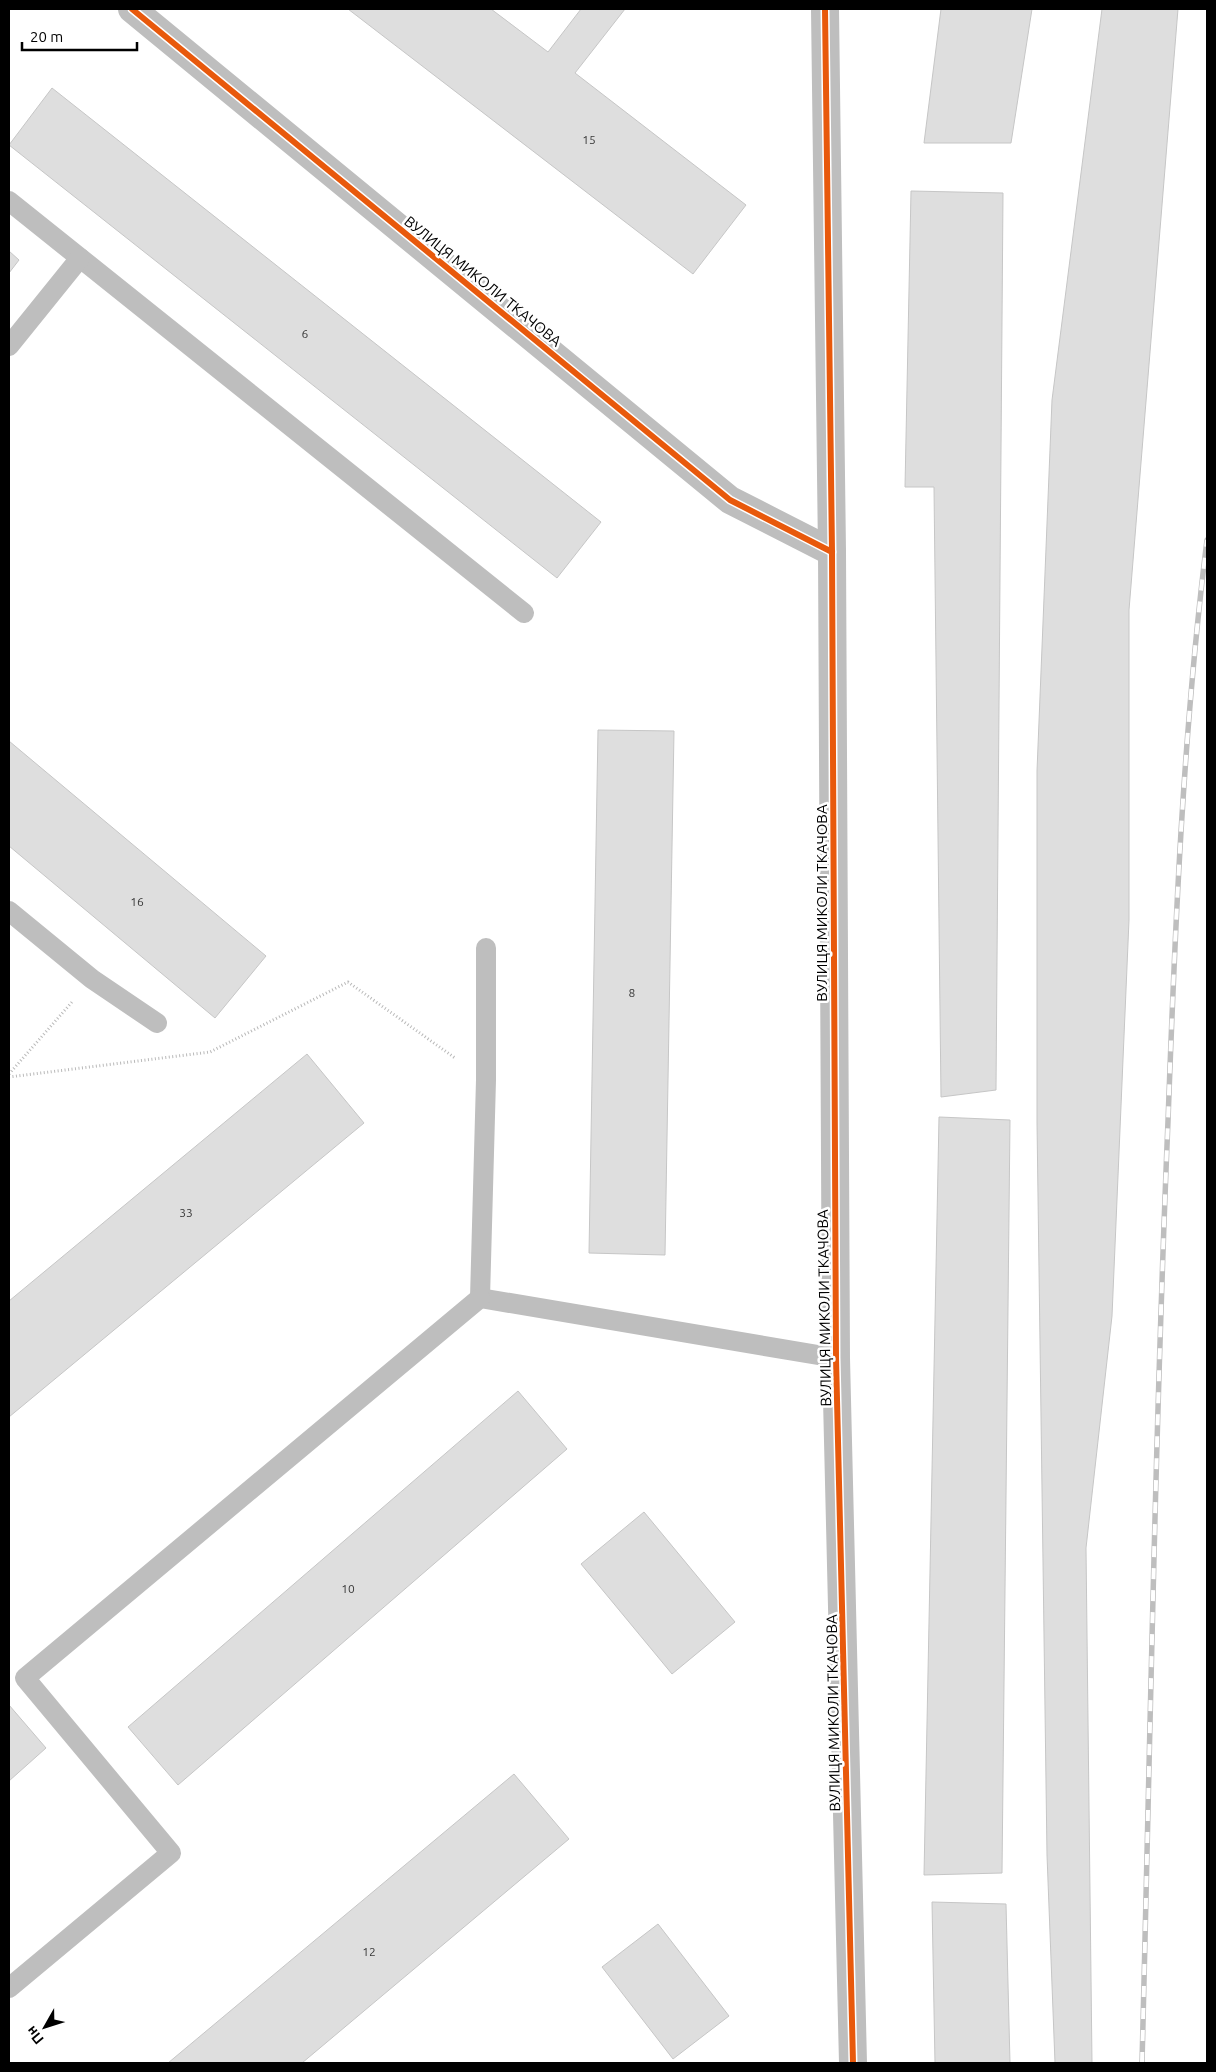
<svg xmlns="http://www.w3.org/2000/svg" width="1216" height="2072" font-family="Ubuntu,sans-serif">
<style>
.building{fill:#dedede;stroke:#c6c6c6}
.lines{fill:none;stroke-linecap:round;stroke-linejoin:round}
.path{stroke:#b9b9b9;stroke-width:3;stroke-dasharray:1 2.5;stroke-linecap:butt}
.service{stroke:#bebebe;stroke-width:20}
.minor{stroke:#bebebe;stroke-width:28}
.rail-casing{stroke:#bebebe;stroke-width:5.5}
.rail{stroke:#fff;stroke-width:4;stroke-dasharray:11;stroke-linecap:butt}
.cycleway-casing{stroke:#fff;stroke-width:9}
.cycleway{stroke:#e8590c;stroke-width:6}
.labels{text-anchor:middle;dominant-baseline:central;stroke-width:5;stroke-linejoin:round;paint-order:stroke}
.number-label{font-size:12px;fill:#383838}
.street-label{font-size:15px;fill:#000;stroke:#fff}
</style>
<rect width="100%" height="100%" fill="#fff"/>
<g class="building">
<path d="M348,9H491L548,52L581,9H625L575,73L746,205L693,274Z"/>
<path d="M941,9H1032L1011,143H924Z"/>
<path d="M1102,9H1178L1129,610V920L1112,1316L1086,1548L1092,2063H1055L1047,1855L1037,1122V771L1052,400Z"/>
<path d="M52,88L601,522L557,578L9,145Z"/>
<path d="M911,191L1003,193L996,1090L941,1097L934,487H905Z"/>
<path d="M9,251L19,260L9,273Z"/>
<path d="M598,730L674,731L665,1255L589,1253Z"/>
<path d="M9,741L266,956L215,1018L9,846Z"/>
<path d="M307,1054L364,1123L9,1417V1301Z"/>
<path d="M939,1117L1010,1120L1002,1873L924,1875Z"/>
<path d="M518,1391L567,1449L178,1785L128,1727Z"/>
<path d="M644,1512L735,1622L672,1674L581,1564Z"/>
<path d="M9,1705L46,1748L9,1781Z"/>
<path d="M514,1774L569,1839L302,2063H168Z"/>
<path d="M932,1902L1006,1904L1010,2063H935Z"/>
<path d="M658,1924L729,2016L673,2059L602,1967Z"/>
</g>
<g class="lines">
<g class="path">
<path d="M9,1074L72,1002"/>
<path d="M9,1077L210,1052L348,982L455,1058"/>
</g>
<g class="service">
<path d="M9,201L524,613"/>
<path d="M9,346L80,258"/>
<path d="M9,911L92,979L157,1023"/>
<path d="M486,948V1080L480,1298L836,1358"/>
<path d="M9,1988L171,1853L25,1678L480,1298"/>
</g>
<g class="minor">
<path d="M132,9L730,500L832,552"/>
<path d="M825,9L832,552L836,1358L853,2063"/>
</g>
<defs>
<path id="rail" d="M1142,2063C1150,1749 1155,1435 1168,1121C1175,927 1183,732 1207,540"/>
</defs>
<use href="#rail" class="rail-casing"/>
<use href="#rail" class="rail"/>
<defs>
<g id="cycleway">
<path d="M132,9L730,500L832,552"/>
<path d="M825,9L832,552L836,1358L853,2063"/>
</g>
</defs>
<use href="#cycleway" class="cycleway-casing"/>
<use href="#cycleway" class="cycleway"/>
</g>
<g class="labels">
<g class="number-label">
<text x="589" y="139">15</text>
<text x="305" y="333">6</text>
<text x="137" y="901">16</text>
<text x="632" y="992">8</text>
<text x="186" y="1212">33</text>
<text x="348" y="1588">10</text>
<text x="369" y="1951">12</text>
</g>
<g class="street-label">
<text transform="translate(483 281) rotate(39)">ВУЛИЦЯ МИКОЛИ ТКАЧОВА</text>
<text transform="translate(821 903) rotate(-90)">ВУЛИЦЯ МИКОЛИ ТКАЧОВА</text>
<text transform="translate(824 1308) rotate(-91)">ВУЛИЦЯ МИКОЛИ ТКАЧОВА</text>
<text transform="translate(833 1713) rotate(-91)">ВУЛИЦЯ МИКОЛИ ТКАЧОВА</text>
</g>
</g>
<rect width="1216" height="2072" fill="none" stroke="#000000" stroke-width="20"/>
<g transform="translate(45 2027) rotate(231)" stroke="#ffffff" stroke-width="4" paint-order="stroke">
<path d="M0-4L9 19L0 12L-9 19Z" fill="#000000"/>
<text y="-8" font-size="14" font-weight="bold" text-anchor="middle" fill="#000000">Пн</text>
</g>
<path d="M22 42v8h115v-8" fill="none" stroke="#000000" stroke-width="2.5"/>
<text x="30" y="42" font-size="15" fill="#000000" stroke="#ffffff" stroke-width="4" paint-order="stroke">20 m</text>
</svg>
